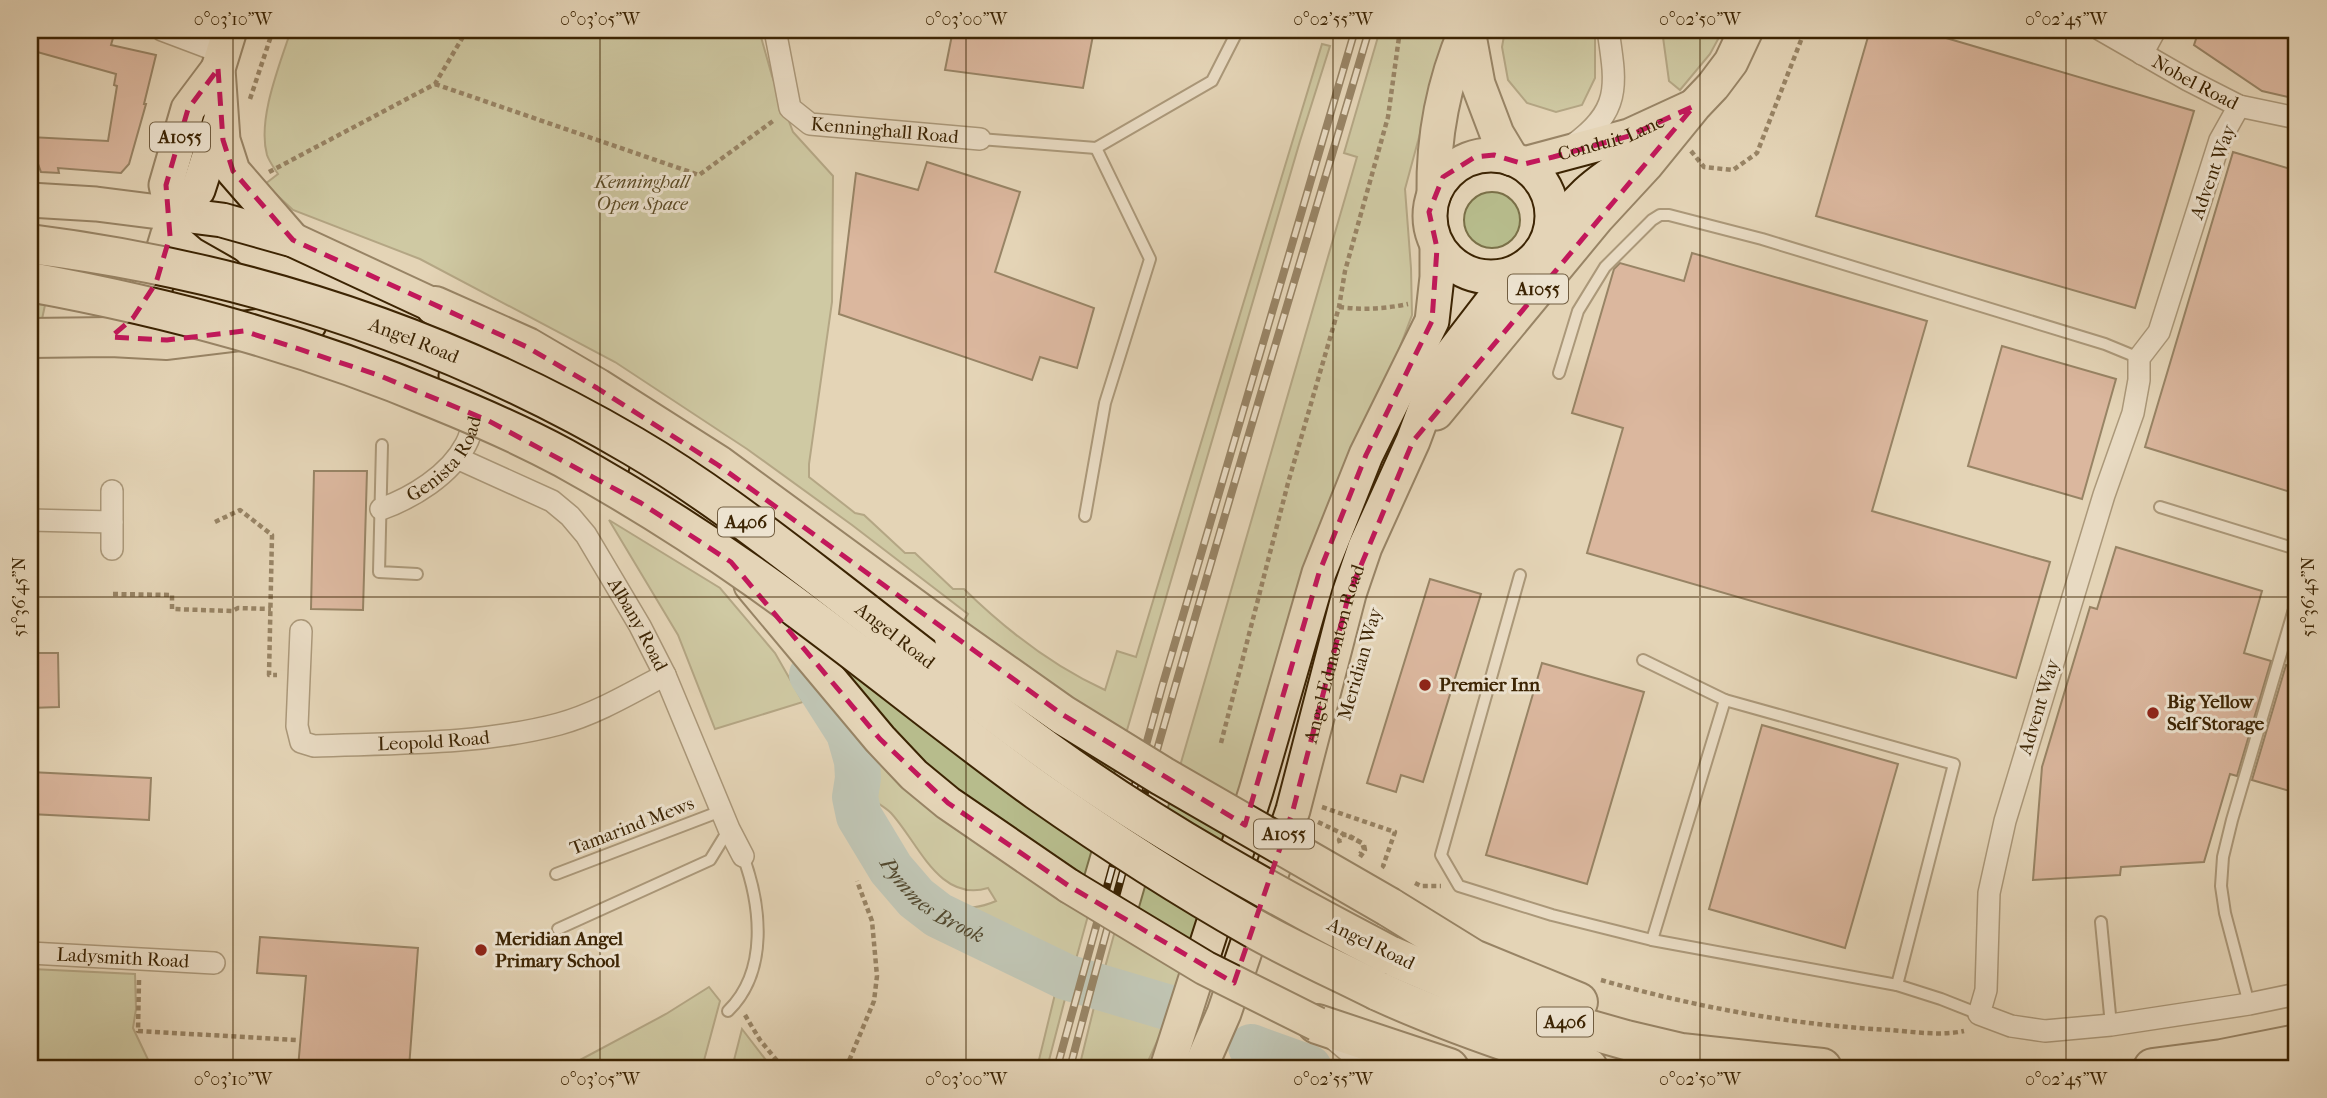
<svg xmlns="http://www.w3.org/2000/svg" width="2327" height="1098" font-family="'IM FELL French Canon',serif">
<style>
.green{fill:#b7bc8c;stroke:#7a7048;stroke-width:2}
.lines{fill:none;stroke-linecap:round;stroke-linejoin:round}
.river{stroke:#97b7b4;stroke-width:46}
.building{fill:#d19680;stroke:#3c2403;stroke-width:2}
.lane-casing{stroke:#665030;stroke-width:14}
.street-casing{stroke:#665030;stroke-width:24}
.primary-casing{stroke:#3c2403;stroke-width:37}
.highway-casing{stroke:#3c2403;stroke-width:42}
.path{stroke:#3c2403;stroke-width:4.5;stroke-dasharray:5 3.5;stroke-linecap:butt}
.lane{stroke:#ede3d0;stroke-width:10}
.street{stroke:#ede3d0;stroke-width:21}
.primary{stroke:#e4d4b7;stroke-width:33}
.highway{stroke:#e4d4b7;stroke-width:38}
.rail-casing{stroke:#3c2403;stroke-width:8}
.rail{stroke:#ede3d0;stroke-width:5;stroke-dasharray:16;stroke-linecap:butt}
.primary-bridge-casing{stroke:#3c2403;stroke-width:37;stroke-linecap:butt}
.highway-bridge-casing{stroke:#3c2403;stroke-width:42;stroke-linecap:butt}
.path-bridge{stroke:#3c2403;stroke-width:4.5;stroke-dasharray:5 3.5;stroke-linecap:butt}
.primary-bridge{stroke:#e4d4b7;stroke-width:33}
.highway-bridge{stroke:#e4d4b7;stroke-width:38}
.marked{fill:none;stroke:#c2185b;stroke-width:5;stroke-dasharray:14 9;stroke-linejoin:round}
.ticks{fill:none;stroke:#3c2403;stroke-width:2;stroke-opacity:0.45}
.poi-dot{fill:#8f2418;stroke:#ede3d0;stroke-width:2.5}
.labels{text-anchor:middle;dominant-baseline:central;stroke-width:6;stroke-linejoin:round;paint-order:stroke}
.shield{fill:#ede3d0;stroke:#715d40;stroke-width:2}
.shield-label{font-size:18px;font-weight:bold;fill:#3c2403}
.street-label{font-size:19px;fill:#3c2403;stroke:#ede3d0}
.park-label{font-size:19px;font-style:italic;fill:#5b4a25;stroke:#ede3d0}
.poi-label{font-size:19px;font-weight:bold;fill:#3c2403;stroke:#ede3d0;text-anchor:start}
.water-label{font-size:21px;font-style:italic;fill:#53492f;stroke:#ede3d0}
.neatline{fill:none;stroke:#3c2403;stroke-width:2.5}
.ticks-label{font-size:18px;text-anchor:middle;fill:#3c2403}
</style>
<rect width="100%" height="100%" fill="#e4d4b7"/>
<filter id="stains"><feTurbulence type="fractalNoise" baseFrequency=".00286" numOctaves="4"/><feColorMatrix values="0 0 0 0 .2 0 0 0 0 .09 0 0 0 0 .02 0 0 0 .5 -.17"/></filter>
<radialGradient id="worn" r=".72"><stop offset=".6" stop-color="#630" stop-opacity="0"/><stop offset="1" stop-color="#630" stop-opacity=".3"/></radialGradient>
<g class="green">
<path d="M291,30H759L772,76L793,132L833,176L832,302L809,464V477L855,513L864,515L905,553H915L953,589H964C1005,629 1052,666 1105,690L1117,651L1136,657L1322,44L1330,46L1300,141L1078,897L1092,901L1075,963L951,905C968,909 980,908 996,901L988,888C939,903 918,842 891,813C886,808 879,804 873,800L874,772L871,735L827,647L944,650L968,614L852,525L747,449L615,362L420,259L293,210L265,184L278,174C274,168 269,161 267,155C257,119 280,64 291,30Z"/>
<path d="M1380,30H1448L1405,189L1411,268L1412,315L1395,360L1179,992L1104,971L1121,909L1137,914L1357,157L1344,153Z"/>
<path d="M1505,30H1595V78L1582,105L1556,112L1527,103L1508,80L1502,47Z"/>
<path d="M1662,30H1723L1710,54L1680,90L1669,81Z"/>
<circle cx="1492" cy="220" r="28"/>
<path d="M30,303L45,305L41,324L30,323Z"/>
<path d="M609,520L720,588L775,653L803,702L715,729L678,635Z"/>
<path d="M32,969L135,974L136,1009L133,1028L152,1068H34Z"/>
<path d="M709,987L720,1001L702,1068H565L666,1014Z"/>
<path d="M1056,990L1066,995L1047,1068H1037Z"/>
<path d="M1095,1003L1166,1022L1145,1068H1079Z"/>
<path d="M742,1029L772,1068H732Z"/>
</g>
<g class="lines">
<g class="river">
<path id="s1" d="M812,675L849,733L857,761L858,778L855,797L859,816L891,869L916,898L938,915L1066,977L1170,1008"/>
<path d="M1251,1047L1309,1068"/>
</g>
</g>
<g class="building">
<path d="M30,30H85L113,38L111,45L156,55L144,104H146L129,164L121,173L58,168L59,173L41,172L38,164L30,163V137L108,141L117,86L114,85L116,74L30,50Z"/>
<path d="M953,30H1094L1083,88L945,70Z"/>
<path d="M1870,30H1919L2194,111L2135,308L1816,216Z"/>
<path d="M2199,30H2297V99L2262,91L2194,45Z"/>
<path d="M2233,152L2297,171V494L2145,447Z"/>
<path d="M927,162L1020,192L995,272L1094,308L1077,368L1040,357L1032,380L839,314L856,173L918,190Z"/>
<path d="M1692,253L1927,321L1872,511L2050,562L2016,678L1587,553L1623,428L1572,413L1614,269L1620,263L1684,281Z"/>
<path d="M2002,346L2116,379L2082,499L1968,466Z"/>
<path d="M314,471H367L363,610L311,609Z"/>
<path d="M2116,547L2262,591L2244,653L2271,661L2237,776L2230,774L2204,862L2121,867L2120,875L2033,880L2042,767L2090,607L2097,609Z"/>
<path d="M1430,579L1481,594L1423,782L1401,775L1396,792L1367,783Z"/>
<path d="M30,653H58L59,707L30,708Z"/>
<path d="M1542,663L1644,692L1587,884L1486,855Z"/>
<path d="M2286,665L2297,669V787H2294L2293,792L2252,780Z"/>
<path d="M1762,725L1898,764L1845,948L1709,909Z"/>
<path d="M30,772L151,778L149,820L30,814Z"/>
<path d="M260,937L418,948L409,1068H298L306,976L257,973Z"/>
</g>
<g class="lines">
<defs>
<g id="lane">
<path d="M980,139L1096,148L1212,81L1238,30"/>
<path d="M1559,373L1578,311L1605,267L1652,220L1660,215H1669L1762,239L2105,344L2139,358"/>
<path d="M382,445L379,572L417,574"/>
<path d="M2160,507L2293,548L2297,557"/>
<path d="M1085,516L1105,403L1150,259L1096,148"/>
<path d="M1520,575L1441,855L1459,886L1552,915L1652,940L1897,985L1941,999L1979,1014"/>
<path d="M1643,660L1725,700"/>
<path d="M556,874L721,811"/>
<path d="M2101,922L2111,1025"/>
<path d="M558,929L710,860L729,829"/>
<path d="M1652,940L1725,700L1954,764L1897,985"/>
<path d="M2249,1004L2225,913L2221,886L2223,857L2232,820L2297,599"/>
<path d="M728,1011C769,971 761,905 743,856"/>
</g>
<g id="street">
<path d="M162,30L223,53"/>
<path id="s2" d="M775,30L790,108L810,124L980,139"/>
<path id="s3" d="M2101,30L2188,80L2239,106L2297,118"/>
<path d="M2142,54L2155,30"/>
<path d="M2239,106L2220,140L2159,332L2139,358V380L2133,413L2104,495L2005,821L1989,893L1986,990L1979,1014L2011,1026L2045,1031L2111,1025L2249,1004L2297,994"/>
<path d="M1573,145C1622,110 1616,84 1608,30"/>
<path id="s4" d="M457,458L552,501L570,516L586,535L640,626L665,675L729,829L743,856"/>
<path d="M112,491V549"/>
<path id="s5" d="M381,509C412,498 450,475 466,444C472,433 474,419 478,407"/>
<path d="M30,520L112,522"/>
<path id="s6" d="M301,631L297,726L301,742L314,746C395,743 480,745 559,724C596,714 631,693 665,675"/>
<path id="s7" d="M30,953L214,963"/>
<path d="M1335,1040L1368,1068"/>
</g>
<g id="primary">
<path d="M230,30L218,69L223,140L233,171L293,240"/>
<path d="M1468,30L1478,84L1497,134L1512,159"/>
<path d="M218,69L188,109L166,185L172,214L170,236L191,254L226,274"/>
<circle cx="1491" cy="216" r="61"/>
<path id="s8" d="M1524,164L1629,136L1692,107"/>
<path d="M1434,194C1433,138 1444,81 1466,30"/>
<path d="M30,200L96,204L222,220L293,240L435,306"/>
<path d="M172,214L198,190L220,122"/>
<path d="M1548,241C1575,199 1594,183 1637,157"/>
<path d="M456,376C510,402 562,434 612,466"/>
<path d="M1436,413L1597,218L1646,165L1694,106L1713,86L1731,62L1746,30"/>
<path d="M751,585L880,739L914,775L948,803L1069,886"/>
<path d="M1167,1068L1256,791L1319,573L1366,455L1432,321L1437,277V248"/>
<path id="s9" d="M1200,1068L1224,1013L1293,810L1349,594L1365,547L1413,441L1432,390L1451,355L1491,303L1524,269"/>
</g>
<g id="highway">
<path d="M435,306L527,347L597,388L718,465L954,638"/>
<path d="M121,329C151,304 159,272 170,236"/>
<path d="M30,338L111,337L167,340L307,323"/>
<path d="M1389,907L1473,959L1578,1002"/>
<path d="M1389,955L1464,987L1545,1017L1626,1040L1681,1053L1822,1068"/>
<path d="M1378,991C1446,1022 1516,1046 1588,1068"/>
<path d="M1317,1024L1449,1068"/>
<path d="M2153,1068L2222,1059L2297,1044"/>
</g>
</defs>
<use href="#lane" class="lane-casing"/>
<use href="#street" class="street-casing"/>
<use href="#primary" class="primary-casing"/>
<use href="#highway" class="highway-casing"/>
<g class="path">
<path d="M435,84L699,175L773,121"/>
<path d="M250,99L273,30"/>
<path d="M1691,151L1704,167L1733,170L1757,153L1805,30"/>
<path d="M269,172L435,84L467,30"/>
<path d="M1339,307C1363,310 1384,309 1408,304"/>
<path d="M215,522L240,510L272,535L269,675H277"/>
<path d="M113,594L172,595V609L232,611L238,608L271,609"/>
<path d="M1221,743L1288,483L1339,307L1345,271L1388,117L1400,30"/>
<path d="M1322,807L1395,832L1383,866L1386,868"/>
<path d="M1318,822L1362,843L1364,849L1360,854"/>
<path d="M1340,843L1339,840L1342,835H1348L1362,843"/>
<path d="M1415,883L1421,886H1441"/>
<path d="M139,980L138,1031L297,1040"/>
<path d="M1601,980C1695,1007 1792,1025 1890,1030C1914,1032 1942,1036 1964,1031"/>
<path d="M745,1015L760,1040L783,1068"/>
<path d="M1232,1064L1246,1068"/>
<path d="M846,1068L874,1001L877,976L872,921L857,881"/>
</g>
<use href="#lane" class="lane"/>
<use href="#street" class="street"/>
<use href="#primary" class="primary"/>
<use href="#highway" class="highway"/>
<defs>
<g id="rail">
<path d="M1057,1068L1162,687L1355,30"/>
<path d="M1070,1068C1161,720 1267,375 1369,30"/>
</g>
</defs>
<use href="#rail" class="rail-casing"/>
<use href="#rail" class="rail"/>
<defs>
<path id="primary-bridge" d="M1069,886L1205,968L1317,1024"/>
<g id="highway-bridge">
<path id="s10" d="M30,244C243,271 447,337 633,446C698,484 758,530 818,576C896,636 973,698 1054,756C1160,832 1274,895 1389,955"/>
<path d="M30,282C172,308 304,344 438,400C480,417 523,436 564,458C629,494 693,534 754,577C851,645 942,722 1038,791C1108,840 1179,886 1253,928C1294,951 1336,970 1378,991"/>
<path d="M954,638L1063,715L1162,776L1389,907"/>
</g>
</defs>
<use href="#primary-bridge" class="primary-bridge-casing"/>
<use href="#highway-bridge" class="highway-bridge-casing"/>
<path class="path-bridge" d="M1360,857L1365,850L1364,845L1362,843"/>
<use href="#primary-bridge" class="primary-bridge"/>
<use href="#highway-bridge" class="highway-bridge"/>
</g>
<path d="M0 0H2327V1098H0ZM218,69L223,140L233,171L293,240L527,347L597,388L718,465L1063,715L1245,825L1319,573L1366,455L1432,321L1437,248L1429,212L1443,177L1475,157L1494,155L1524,164L1553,157L1629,136L1694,106L1413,441L1349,594L1293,810L1234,983L1069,886L948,803L880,739L731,562L641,503L487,420L378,375L244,331L167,340L111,337L133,318L156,283L170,236L166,185L188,109Z" fill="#e4d4b7" fill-opacity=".55" fill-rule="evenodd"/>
<path class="marked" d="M218,69L223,140L233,171L293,240L527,347L597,388L718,465L1063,715L1245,825L1319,573L1366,455L1432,321L1437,248L1429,212L1443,177L1475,157L1494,155L1524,164L1553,157L1629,136L1694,106L1413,441L1349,594L1293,810L1234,983L1069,886L948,803L880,739L731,562L641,503L487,420L378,375L244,331L167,340L111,337L133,318L156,283L170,236L166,185L188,109Z"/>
<path class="ticks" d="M233,30V1068M600,30V1068M966,30V1068M1333,30V1068M1700,30V1068M2066,30V1068M30,597H2297"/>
<g class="poi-dot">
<circle cx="1425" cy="685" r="7"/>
<circle cx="2153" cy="713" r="7"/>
<circle cx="481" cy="950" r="7"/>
</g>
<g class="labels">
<g class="shield">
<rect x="150" y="122.5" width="60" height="29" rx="5"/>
<rect x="1508" y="274.5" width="60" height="29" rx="5"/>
<rect x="718" y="507.5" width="56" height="29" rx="5"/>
<rect x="1254" y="819.5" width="60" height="29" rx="5"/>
<rect x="1537" y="1007.5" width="56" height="29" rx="5"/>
</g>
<g class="shield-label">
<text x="180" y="137">A1055</text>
<text x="1538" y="289">A1055</text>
<text x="746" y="522">A406</text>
<text x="1284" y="834">A1055</text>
<text x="1565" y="1022">A406</text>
</g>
<g class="street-label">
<text stroke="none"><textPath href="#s3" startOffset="108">Nobel Road</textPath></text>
<text stroke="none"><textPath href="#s2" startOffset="180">Kenninghall Road</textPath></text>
<text stroke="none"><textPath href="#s8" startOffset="91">Conduit Lane</textPath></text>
<text transform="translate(2213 172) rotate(-70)">Advent Way</text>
<text stroke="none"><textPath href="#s10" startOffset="397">Angel Road</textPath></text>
<text stroke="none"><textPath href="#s5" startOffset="84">Genista Road</textPath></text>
<text stroke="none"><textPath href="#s4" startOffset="256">Albany Road</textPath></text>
<text stroke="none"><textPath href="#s10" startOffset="964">Angel Road</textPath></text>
<text stroke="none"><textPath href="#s9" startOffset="436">Angel Edmonton Road</textPath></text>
<text transform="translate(1360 664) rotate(-74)">Meridian Way</text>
<text transform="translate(2039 707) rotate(-73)">Advent Way</text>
<text stroke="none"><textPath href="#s6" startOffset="245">Leopold Road</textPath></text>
<text transform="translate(632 826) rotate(-21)">Tamarind Mews</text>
<text transform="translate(1371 944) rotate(26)">Angel Road</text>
<text stroke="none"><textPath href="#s7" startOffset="93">Ladysmith Road</textPath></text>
</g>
<g class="park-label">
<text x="642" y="182">Kenninghall<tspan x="642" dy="22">Open Space</tspan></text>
</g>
<g class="poi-label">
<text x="1439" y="685">Premier Inn</text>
<text x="2167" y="702">Big Yellow<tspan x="2167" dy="22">Self Storage</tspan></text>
<text x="495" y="939">Meridian Angel<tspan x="495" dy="22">Primary School</tspan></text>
</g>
<g class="water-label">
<text stroke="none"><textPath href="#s1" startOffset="268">Pymmes Brook</textPath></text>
</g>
</g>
<rect width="2327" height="1098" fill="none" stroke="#e4d4b7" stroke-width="77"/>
<rect x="38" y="38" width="2250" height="1022" class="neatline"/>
<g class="ticks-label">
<text x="233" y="25">0°03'10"W</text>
<text x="600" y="25">0°03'05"W</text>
<text x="966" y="25">0°03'00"W</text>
<text x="1333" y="25">0°02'55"W</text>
<text x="1700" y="25">0°02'50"W</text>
<text x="2066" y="25">0°02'45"W</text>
<text transform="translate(19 597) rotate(-90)" y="6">51°36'45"N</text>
<text transform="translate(2308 597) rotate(-90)" y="6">51°36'45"N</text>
<text x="233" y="1085">0°03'10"W</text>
<text x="600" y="1085">0°03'05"W</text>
<text x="966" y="1085">0°03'00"W</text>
<text x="1333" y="1085">0°02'55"W</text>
<text x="1700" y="1085">0°02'50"W</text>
<text x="2066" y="1085">0°02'45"W</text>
</g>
<rect width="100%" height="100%" filter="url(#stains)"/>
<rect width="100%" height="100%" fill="url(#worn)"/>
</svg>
